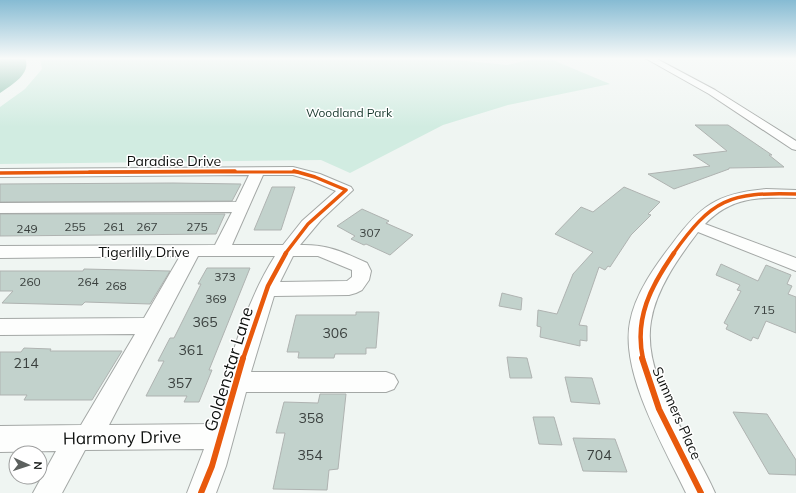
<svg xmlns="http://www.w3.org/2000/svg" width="796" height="493" font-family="Mulish,sans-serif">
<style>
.green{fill:#d1ece1}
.water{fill:#94c5b3}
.building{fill:#c2d2cc;stroke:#afb3b1}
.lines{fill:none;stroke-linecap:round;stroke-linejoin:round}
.minor-casing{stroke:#a4a8a6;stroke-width:2}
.minor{fill:#fdfefd;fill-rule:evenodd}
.cycleway-far3-casing{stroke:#fff;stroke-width:5}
.cycleway-far2-casing{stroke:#fff;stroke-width:6}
.cycleway-far1-casing{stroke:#fff;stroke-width:7}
.cycleway-casing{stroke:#fff;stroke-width:8}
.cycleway-far3{stroke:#e8590c;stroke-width:3}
.cycleway-far2{stroke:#e8590c;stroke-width:3.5}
.cycleway-far1{stroke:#e8590c;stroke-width:4.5}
.cycleway{stroke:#e8590c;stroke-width:6}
.labels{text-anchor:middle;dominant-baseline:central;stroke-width:3;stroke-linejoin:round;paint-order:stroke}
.far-park-label{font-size:12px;fill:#17372c;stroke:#fff}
.number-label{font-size:12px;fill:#3a403e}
.street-label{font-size:14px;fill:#0d100e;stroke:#fff}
.near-number-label{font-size:14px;fill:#3a403e}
.near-street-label{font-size:17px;fill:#0d100e;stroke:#fff}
</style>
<rect width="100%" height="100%" fill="#eff5f2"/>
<path class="green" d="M40,58H438L507,65L536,58H548L610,84L508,105L443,125L350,173L321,160L0,164V107L25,89L42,69Z"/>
<path class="water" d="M0,58H25C32,73 12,85 0,93Z"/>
<g class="building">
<path d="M695,125H728L772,155H769L784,167L729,168V169L674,189L648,174L710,166L693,155L727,151Z"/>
<path d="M0,184L173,183L241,184L232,201L0,202Z"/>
<path d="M272,187H295L281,230H254Z"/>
<path d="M624,187L660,202L648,214L651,215L631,235L610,267L608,266L605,270L599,267L579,325L587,326V341L580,340V346L540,337L541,327L537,326L538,310L557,314L573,274L593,252L555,234L581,207L593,212Z"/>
<path d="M362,209L389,221L386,223L413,235L390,255L366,244L364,245L351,239L355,236L337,226Z"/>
<path d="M0,214H225L216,234L0,236Z"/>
<path d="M721,264L758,281L766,265L791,275L787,284L792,286L788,294L796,297V333L766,321L758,339L753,337L751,341L726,329L728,325L724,323L741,291L737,290L740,285L716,275Z"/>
<path d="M207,268H250L209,370H212L199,402H184L187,396H146L164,361H158L170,338H174L201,284H198Z"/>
<path d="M84,269L170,271L150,304L85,302L82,305L2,303L13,291H0V271H83Z"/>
<path d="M502,293L522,298L521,310L499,306Z"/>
<path d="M356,312H379L376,348H366V354H335L334,358H298L299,352H287L296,315H356Z"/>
<path d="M24,348L51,349L50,351H122L92,400H24L27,395H0V352H21Z"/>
<path d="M507,357L527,358L532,378H510Z"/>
<path d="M565,377L592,378L600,404L571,402Z"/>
<path d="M320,394H346L338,469L329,470L327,490L273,489L285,433H276L284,402L318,403Z"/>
<path d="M733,412L767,414L796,460V475L769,474Z"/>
<path d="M533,417H554L562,445L539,444Z"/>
<path d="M573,438L615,439L627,472L583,471Z"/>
</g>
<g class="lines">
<defs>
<g id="minor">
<path d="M645,58H655L715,90L796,141V150L792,149L709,94Z"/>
<path d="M293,167L320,174L351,187L353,190L321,220L300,245C327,244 343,252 367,263L371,271L369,280L362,290L356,293L349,295L274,296L251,372H386L394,375L398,382L394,389L386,392H246L226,466L216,493H187L204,449L85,450L62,493H33L56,451L0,452V426L81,425L135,334L0,335V319L144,318L180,256L0,258V246L215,245L232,212L0,213V203L236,202L249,175L0,177V169ZM263,175H293L310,180L336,191L302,221L283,245H232ZM198,256H275C243,306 229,367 212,424L109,425ZM293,256H318L352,270V277L347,281L280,282Z"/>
<path d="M766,189L796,190V198C760,197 732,196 705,224L796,258V271L698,232C679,257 656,289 651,321C641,378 694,443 715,493H686C664,447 620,373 630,322C635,294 655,266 672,244C700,206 717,193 766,189Z"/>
</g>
</defs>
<use href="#minor" class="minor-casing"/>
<use href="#minor" class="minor"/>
<defs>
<path id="cycleway-far3" d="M89,172H298"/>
<g id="cycleway-far2">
<path d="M0,173L235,171"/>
<path d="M285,254L308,224L346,190L315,177L294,171"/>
<path d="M673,254C712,199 729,192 796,194"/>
</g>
<g id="cycleway-far1">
<path d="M243,359L268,286L286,253"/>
<path d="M643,359C634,318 651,286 674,253"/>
</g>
<g id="cycleway">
<path d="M642,358L659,409L701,493"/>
<path d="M201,493L212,466L243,358"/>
</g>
</defs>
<use href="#cycleway-far3" class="cycleway-far3-casing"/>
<use href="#cycleway-far2" class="cycleway-far2-casing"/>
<use href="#cycleway-far1" class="cycleway-far1-casing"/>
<use href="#cycleway" class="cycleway-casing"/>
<use href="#cycleway-far3" class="cycleway-far3"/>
<use href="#cycleway-far2" class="cycleway-far2"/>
<use href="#cycleway-far1" class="cycleway-far1"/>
<use href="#cycleway" class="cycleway"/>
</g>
<linearGradient id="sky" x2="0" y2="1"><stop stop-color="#86bbd3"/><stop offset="0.46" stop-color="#f8faf9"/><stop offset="1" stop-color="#f8faf9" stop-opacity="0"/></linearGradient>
<rect width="796" height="127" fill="url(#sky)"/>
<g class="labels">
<g class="far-park-label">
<text x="349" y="112">Woodland Park</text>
</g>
<g class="number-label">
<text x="75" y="226">255</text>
<text x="114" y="226">261</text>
<text x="147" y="226">267</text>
<text x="197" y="226">275</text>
<text x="27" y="228">249</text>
<text x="370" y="232">307</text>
<text x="225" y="276">373</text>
<text x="30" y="281">260</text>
<text x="88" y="281">264</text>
<text x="116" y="285">268</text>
<text x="216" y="298">369</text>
<text x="764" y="309">715</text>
</g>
<g class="street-label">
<text x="174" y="161">Paradise Drive</text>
<text x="144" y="252">Tigerlilly Drive</text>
<text transform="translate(677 413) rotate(66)">Summers Place</text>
</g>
<g class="near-number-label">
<text x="205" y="322">365</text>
<text x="335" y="333">306</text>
<text x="191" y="350">361</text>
<text x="26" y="363">214</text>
<text x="180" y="383">357</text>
<text x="311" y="418">358</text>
<text x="310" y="455">354</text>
<text x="599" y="455">704</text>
</g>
<g class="near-street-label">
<text transform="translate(228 369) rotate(-73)">Goldenstar Lane</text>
<text transform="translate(122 437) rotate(-1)">Harmony Drive</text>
</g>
</g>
<g transform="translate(28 465) rotate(93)"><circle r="19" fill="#ffffff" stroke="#9e9f9f"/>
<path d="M0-3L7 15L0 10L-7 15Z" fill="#5c605e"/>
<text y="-6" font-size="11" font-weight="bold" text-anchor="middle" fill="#0d100e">N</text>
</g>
</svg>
